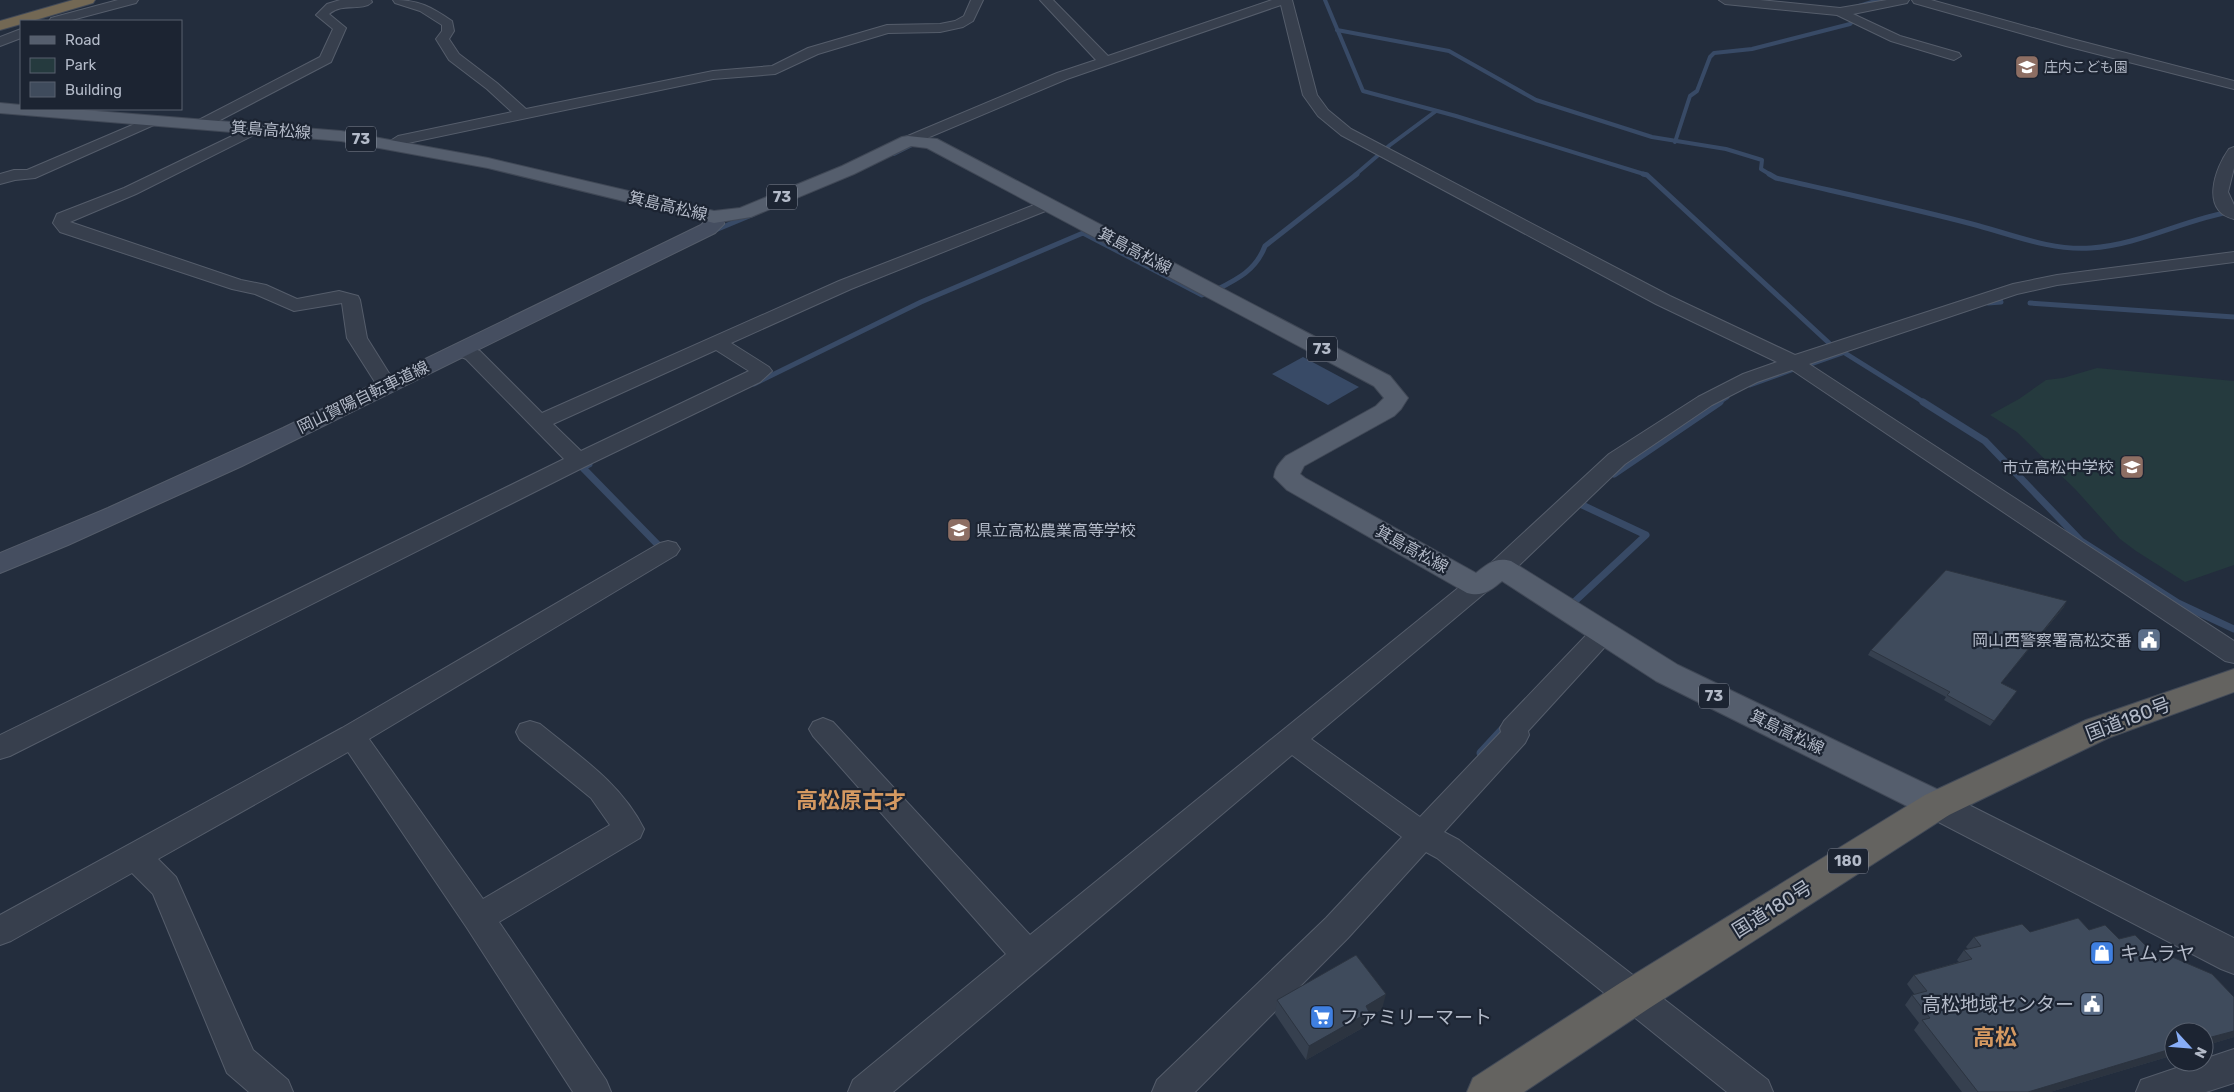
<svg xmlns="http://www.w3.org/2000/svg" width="2234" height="1092" font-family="Rubik,'Noto Sans JP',sans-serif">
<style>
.green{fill:#253a3e}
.water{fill:#384a66}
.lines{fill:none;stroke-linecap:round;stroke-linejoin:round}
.stream-far3{stroke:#384a66;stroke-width:4}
.stream-far2{stroke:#384a66;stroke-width:5}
.stream-far1{stroke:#384a66;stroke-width:7}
.stream{stroke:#384a66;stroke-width:9}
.minor-casing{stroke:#555d6b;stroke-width:2}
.tertiary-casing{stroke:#555d6b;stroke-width:2}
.secondary-casing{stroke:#555d6b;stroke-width:2}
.primary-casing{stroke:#404856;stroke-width:2}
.trunk-casing{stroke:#424a58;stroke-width:2}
.motorway-casing{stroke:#424a58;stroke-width:2}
.minor{fill:#373f4d;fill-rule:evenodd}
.tertiary{fill:#373f4d;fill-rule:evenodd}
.secondary{fill:#454e60;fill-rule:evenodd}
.primary{fill:#555e6d;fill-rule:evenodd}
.trunk{fill:#646360;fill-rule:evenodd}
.motorway{fill:#736854;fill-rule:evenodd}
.wall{fill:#36404f}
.shaded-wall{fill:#2c3440}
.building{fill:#3f4b5c;stroke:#2c3440}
.labels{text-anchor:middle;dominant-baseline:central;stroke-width:4.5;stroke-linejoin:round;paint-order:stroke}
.far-poi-label{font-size:14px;fill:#b3bac8;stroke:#1c2432;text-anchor:start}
.shield{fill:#1c2432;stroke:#868d9b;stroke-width:1}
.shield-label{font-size:15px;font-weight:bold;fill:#b3bac8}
.street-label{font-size:16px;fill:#b3bac8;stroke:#1c2432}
.poi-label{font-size:16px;fill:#b3bac8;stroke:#1c2432;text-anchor:end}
.near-street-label{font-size:19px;fill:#b3bac8;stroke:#1c2432}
.near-poi-label{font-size:19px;fill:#b3bac8;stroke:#1c2432;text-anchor:start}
.near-quarter-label{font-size:22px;font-weight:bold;fill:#d59961;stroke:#1c2432}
</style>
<rect width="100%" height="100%" fill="#232d3d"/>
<path class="green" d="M2097,368L2234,381V565L2185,582L2136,551L2120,539L2076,490L2017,432L1990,415L2019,399L2046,380L2063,378Z"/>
<path class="water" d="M1303,357L1359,387L1328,405L1272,374Z"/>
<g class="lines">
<g class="stream-far3">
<path d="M1325,0L1363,91L1456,116L1647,175"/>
<path d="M1859,6L1878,0"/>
<path d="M1337,30L1449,51L1536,100L1652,137L1726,149L1762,160L1761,169L1771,175"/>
<path d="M1675,142L1690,96L1697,91L1710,57L1714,53L1752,49L1850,24L1856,18L1854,16"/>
<path d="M894,154L918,142"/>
<path d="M1355,175L1390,145L1436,111"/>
</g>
<g class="stream-far2">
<path d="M1643,174L1647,175L1829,343"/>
<path d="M1769,174L1776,178C1841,193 1907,207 1972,224C2011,234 2050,251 2091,248C2140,245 2185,219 2234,211"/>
<path d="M713,231L754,214"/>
<path d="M1216,290C1238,279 1256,270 1265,246L1357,174"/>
<path d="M1988,303L2001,302"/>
<path d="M2030,303L2234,317"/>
<path d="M1840,350L1925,403"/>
<path d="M1808,365L1845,352"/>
<path d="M754,384L921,302L1083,233L1202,295L1205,294"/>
<path d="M1750,385L1794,369"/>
<path d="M1718,403L1727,397"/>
</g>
<g class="stream-far1">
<path d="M1923,402L1985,441L2081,541L2178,603L2234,629"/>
<path d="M589,464L582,467L664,551"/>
<path d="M1614,474L1720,402"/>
<path d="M1572,604L1646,535L1580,504L1585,499"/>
</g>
<path class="stream" d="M1481,753L1506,726"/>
<defs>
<g id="minor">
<path d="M118,0H138L136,3L68,21H49L51,18Z"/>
<path d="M340,0H371L372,2C362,12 343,2 329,14L346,28L331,62L205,128H195L193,125L195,122L320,57L333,29L316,15L327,4Z"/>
<path d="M393,0C420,0 431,7 452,21L454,31L449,39L459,54L497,83L526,109L713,71L772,66L808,48L887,25L940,24L955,21L964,16L971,0H983L973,21L963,27L940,32L888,33L818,54L775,74L713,79L408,143L397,148H387L384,145L398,136L512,112L487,89L449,60L436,39L442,31V25L420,11L395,3Z"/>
<path d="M1040,0H1053L1108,56L1272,0H1292L1317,95L1328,110L1351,129L1670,296L1795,355L2013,284L2057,275L2234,252V262L2057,285L2017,294L1809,364L2234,641V663L2225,661L1792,370L1757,382L1712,405L1625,464L1510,574L1501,576L1492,574L1489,568L1492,562L1609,454L1698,397L1743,374L1777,362L1656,304L1341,135L1318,116L1303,95L1281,5L1067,79L913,144H903L900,141L903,138L1057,73L1096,60Z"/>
<path d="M1719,0H1760L1840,8L1887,0H1909L1907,3L1853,14L1900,36L1959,53L1961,56L1954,60L1891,41L1837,15L1725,4Z"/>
<path d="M1912,0H1931L2076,40L2234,81V89L2066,46L1914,3Z"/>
<path d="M21,29V38L0,46V37Z"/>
<path d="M151,117L158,121L156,124L35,178L15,180L0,184V174L14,170H27Z"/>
<path d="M255,125L260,126L262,129L260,132L136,194L70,222L241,280L266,285L297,299L339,291L358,296L360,300L367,338L397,386L394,390L387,392L380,390L347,338L342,303L294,311L255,294L232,289L60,232L53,223L57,214L124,188Z"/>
<path d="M2234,147V168L2228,192L2234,205V219C2200,211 2215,168 2229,149Z"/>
<path d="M1047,200L1053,202L1055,205L1053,208L851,289L731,343L769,367L772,371L760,382L586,466L10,756L0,759V735L564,459L466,359L455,354L452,350L455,346L462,344L480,351L542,413L839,281ZM716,350L749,371L581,451L553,424Z"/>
<path d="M668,541L676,543L680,549L676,555L369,739L483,899L610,825L591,798L520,740L516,732L520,724L530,721L540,724C579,756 621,783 644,829L640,838L499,922L606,1080L611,1092H573L467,928L348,752L158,859L176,877L253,1050L288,1080L293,1092H249L227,1073L153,894L132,873L11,941L0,945V915L342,728L660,543Z"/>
<path d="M1477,578L1486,580L1489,586L1486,592L1311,739L1420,817L1501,732L1500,728L1504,721L1595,626L1604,623L1613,626L1617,632L1613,638L1528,731L1529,735L1525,743L1444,832L1459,840L1768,1080L1773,1092H1727L1437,858L1426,852L1348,938L1195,1092H1152L1157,1080L1326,918L1402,837L1292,755L893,1092H848L853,1080L1006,954L813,736L809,729L813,722L823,718L833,722L1030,935L1468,580Z"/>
<path d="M2234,1049V1083L2206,1092H2136L2141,1080L2194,1062H2204V1059Z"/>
</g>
<path id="tertiary" d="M1937,791L1949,795L2234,938V974L2221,969L1925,815L1920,805L1925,795Z"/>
<path id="secondary" d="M714,211L721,213L724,217V224L715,233L242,466L68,545L0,573V553L108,508L283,428L701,225L704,222L707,213Z"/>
<path id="primary" d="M0,103L21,105V109H71L341,131L488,158L714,211L740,208L842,166L902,137L908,136L937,139L1390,376L1408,398L1401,409L1394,416L1304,466L1300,474L1305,478L1476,573C1488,564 1495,557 1511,561L1678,665L1949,795L1954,805L1949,815L1937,819L1925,815L1656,681L1502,581C1490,591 1482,597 1467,593L1287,490L1274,477C1275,467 1280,463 1286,456L1376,406L1384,398L1374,386L927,148L911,146L854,174L751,217L714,223L488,168L341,141L0,113Z"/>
<path id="trunk" d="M2234,669V692L2108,738L1949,815L1648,1009L1524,1092H1467L1473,1078L1620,983L1925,795L2086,720Z"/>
<path id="motorway" d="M73,0H95L93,3L32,21H21V24L0,30V21Z"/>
</defs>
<use href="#minor" class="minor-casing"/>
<use href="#tertiary" class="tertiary-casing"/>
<use href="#secondary" class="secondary-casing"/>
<use href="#primary" class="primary-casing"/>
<use href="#trunk" class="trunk-casing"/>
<use href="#motorway" class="motorway-casing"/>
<use href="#minor" class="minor"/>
<use href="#tertiary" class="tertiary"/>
<use href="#secondary" class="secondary"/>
<use href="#primary" class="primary"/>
<use href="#trunk" class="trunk"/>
<use href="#motorway" class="motorway"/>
</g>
<g class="wall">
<path d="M2064,607L2001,683L2013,696L1990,726L1944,700L1946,697L1868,655L1871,650Z"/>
<path d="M2089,930L2119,939L2234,1037L2204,1046V1032H2174V1055L2050,1092H1962L1914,1030L1919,1023L1905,1005L1912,995H1915L1907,984L1914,975L1959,962L1957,960L1964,950L1968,949L1966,947L1974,937L2030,932Z"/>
<path d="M1277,1000L1382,1009L1368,1017L1366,1026L1306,1060L1275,1014Z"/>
</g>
<g class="shaded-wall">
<path d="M2067,601L2064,607L1997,688L2001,683Z"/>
<path d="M1386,994L1382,1009L1368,1017L1366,1026L1306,1060L1309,1046L1366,1006Z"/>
<path d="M2234,1031V1037L2204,1046V1039Z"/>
<path d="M2174,1048V1055L2050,1092H2028Z"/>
</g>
<g class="building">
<path d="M1946,570L2067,601L2001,683L2017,691L1994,721L1947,695L1950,692L1871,650Z"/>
<path d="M2078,918L2089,930L2105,925L2119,939L2135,935L2159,959L2170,956L2212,974L2234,997V1031L2204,1039V1032H2174V1048L2028,1092H1978L1922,1020L1930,1018L1912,995L1927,991L1914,975L1972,959L1964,950L1981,946L1974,937L2022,924L2030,932Z"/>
<path d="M1356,955L1386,994L1366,1006L1369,1012L1309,1046L1277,1000Z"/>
</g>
<defs>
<symbol id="school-square" viewBox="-11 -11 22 22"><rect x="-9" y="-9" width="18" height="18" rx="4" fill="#8d6e63" stroke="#1c2432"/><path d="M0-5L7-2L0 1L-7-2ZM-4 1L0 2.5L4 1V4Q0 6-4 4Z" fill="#fff"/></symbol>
<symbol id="civic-square" viewBox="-11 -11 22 22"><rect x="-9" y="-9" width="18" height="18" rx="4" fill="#5c6f8a" stroke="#1c2432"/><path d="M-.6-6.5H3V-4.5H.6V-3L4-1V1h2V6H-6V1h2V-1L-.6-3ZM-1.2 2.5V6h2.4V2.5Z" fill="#fff"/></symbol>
<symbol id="shop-square" viewBox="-11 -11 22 22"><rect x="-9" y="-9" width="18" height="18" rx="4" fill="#3f7fe0" stroke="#1c2432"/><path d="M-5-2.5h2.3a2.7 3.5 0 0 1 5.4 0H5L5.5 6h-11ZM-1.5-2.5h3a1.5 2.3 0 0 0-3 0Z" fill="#fff"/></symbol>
<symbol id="supermarket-square" viewBox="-11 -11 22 22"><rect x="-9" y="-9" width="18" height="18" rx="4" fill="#3f7fe0" stroke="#1c2432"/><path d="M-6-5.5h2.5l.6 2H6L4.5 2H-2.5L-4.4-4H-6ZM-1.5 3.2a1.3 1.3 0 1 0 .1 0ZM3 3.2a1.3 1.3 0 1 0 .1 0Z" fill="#fff"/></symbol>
</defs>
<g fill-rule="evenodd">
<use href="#school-square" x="2013" y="53" width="28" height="28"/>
<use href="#school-square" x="2118" y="453" width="28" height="28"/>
<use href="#school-square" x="945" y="516" width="28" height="28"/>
<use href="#civic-square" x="2135" y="626" width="28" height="28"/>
<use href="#shop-square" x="2088" y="939" width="28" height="28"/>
<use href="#civic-square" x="2078" y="990" width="28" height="28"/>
<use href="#supermarket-square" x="1308" y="1003" width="28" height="28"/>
</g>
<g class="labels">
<g class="far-poi-label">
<text x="2044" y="67">庄内こども園</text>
</g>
<g class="shield">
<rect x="346" y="126.5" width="30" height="25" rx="4"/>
<rect x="767" y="184.5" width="30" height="25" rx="4"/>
<rect x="1307" y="336.5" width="30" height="25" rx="4"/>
<rect x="1699" y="683.5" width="30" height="25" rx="4"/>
<rect x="1828" y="848.5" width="40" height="25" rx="4"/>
</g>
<g class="shield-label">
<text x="361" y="139">73</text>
<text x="782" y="197">73</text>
<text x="1322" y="349">73</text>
<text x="1714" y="696">73</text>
<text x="1848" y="861">180</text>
</g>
<g class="street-label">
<text transform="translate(271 130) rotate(4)">箕島高松線</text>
<text transform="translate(668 206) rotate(13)">箕島高松線</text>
<text transform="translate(1135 251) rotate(28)">箕島高松線</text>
<text transform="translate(363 397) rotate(-26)">岡山賀陽自転車道線</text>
<text transform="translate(1412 549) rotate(29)">箕島高松線</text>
<text transform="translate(1787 732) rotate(26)">箕島高松線</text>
</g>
<g class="poi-label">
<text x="2114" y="467">市立高松中学校</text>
<text x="976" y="530" text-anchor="start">県立高松農業高等学校</text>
<text x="2132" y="640">岡山西警察署高松交番</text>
</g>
<g class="near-street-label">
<text transform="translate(2128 719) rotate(-21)">国道180号</text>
<text transform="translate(1772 909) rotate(-32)">国道180号</text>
</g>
<g class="near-poi-label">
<text x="2120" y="953">キムラヤ</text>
<text x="2074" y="1004" text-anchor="end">高松地域センター</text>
<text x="1340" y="1017">ファミリーマート</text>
</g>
<g class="near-quarter-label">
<text x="851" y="800">高松原古才</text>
<text x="1995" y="1037">高松</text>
</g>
</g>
<rect x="20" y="20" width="162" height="90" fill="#1c2432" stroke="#58606e"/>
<rect x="30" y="36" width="25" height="8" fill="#555e6d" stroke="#58606e"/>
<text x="65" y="45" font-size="15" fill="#b3bac8">Road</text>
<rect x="30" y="58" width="25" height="15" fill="#253a3e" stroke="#58606e"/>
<text x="65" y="70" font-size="15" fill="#b3bac8">Park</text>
<rect x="30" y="82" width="25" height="15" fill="#3f4b5c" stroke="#58606e"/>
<text x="65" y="95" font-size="15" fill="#b3bac8">Building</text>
<g transform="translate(2189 1047) rotate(116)"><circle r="24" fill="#1c2432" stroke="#58606e"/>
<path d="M0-4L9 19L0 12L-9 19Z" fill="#88aef8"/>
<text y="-8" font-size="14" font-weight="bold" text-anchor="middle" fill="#b3bac8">N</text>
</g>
</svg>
